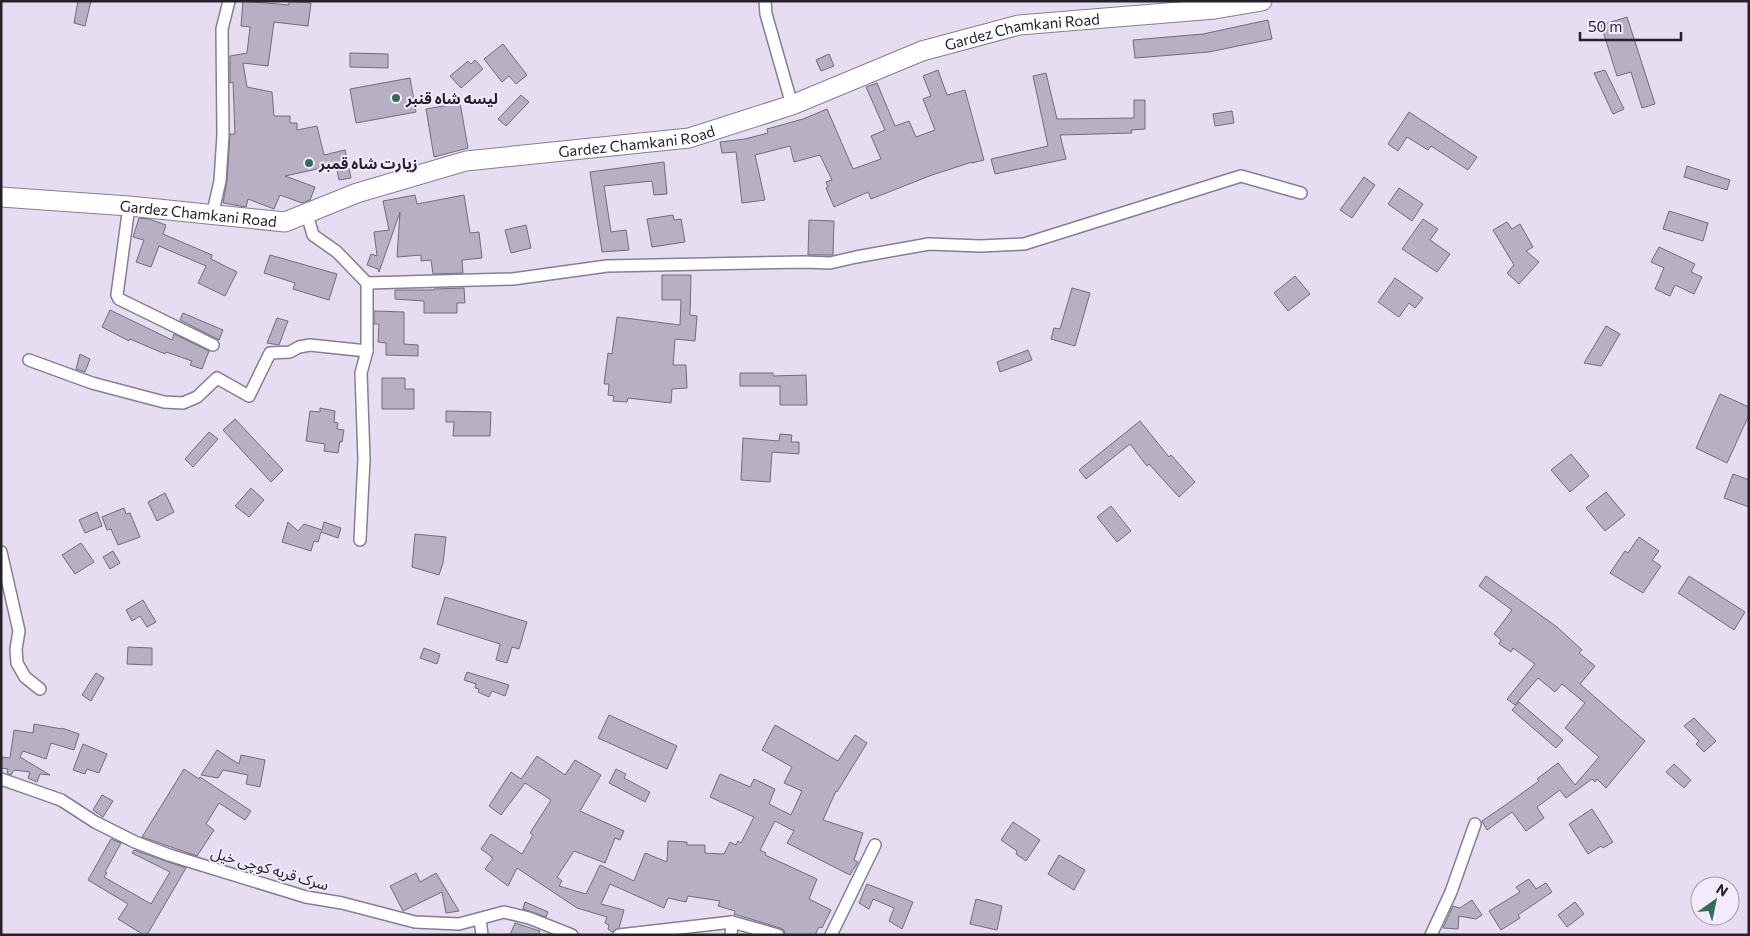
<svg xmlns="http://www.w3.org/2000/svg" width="1750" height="936" font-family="Commissioner,'Noto Sans Arabic',sans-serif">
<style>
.building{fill:#b7afc3;stroke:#726a7d}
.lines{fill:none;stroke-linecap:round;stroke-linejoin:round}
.minor-casing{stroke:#867e91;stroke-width:14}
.trunk-casing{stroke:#867e91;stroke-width:21}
.minor{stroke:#fff;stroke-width:11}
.trunk{stroke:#fff;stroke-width:19}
.poi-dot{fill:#356e56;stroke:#f2ebfc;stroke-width:2}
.labels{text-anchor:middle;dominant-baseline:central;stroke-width:4;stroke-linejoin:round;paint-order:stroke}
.street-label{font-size:15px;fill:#252129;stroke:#f2ebfc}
.poi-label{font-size:15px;font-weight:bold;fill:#252129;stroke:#f2ebfc;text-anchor:start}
</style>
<rect width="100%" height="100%" fill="#e6ddf2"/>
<g class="building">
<path d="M78,1H91L85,26L74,23Z"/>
<path d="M243,1L289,5V1L311,3L308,26L274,22L268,66L243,63L247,87L272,92L274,116H290V123H297V130L317,126L324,155L345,150L351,178L339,180L336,165L285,176L315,187L310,200L302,203L280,195L274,209L248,199L246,207L223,203L227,181L230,134H235L233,82L230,83V56L247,53L250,27L241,26Z"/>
<path d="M1627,17L1655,104L1642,108L1631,72L1617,76L1601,25Z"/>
<path d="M1268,20L1272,39L1209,52L1135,58L1133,40L1203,34Z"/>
<path d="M503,44L527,75L516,84L509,76L502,82L484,59Z"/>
<path d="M350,53L388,54V68L350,67Z"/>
<path d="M829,54L834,66L821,71L816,60Z"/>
<path d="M475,60L483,69L461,88L450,76L468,61L471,64Z"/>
<path d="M938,70L947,95L965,90L984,160L972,163V162L932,175L871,199L868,192L834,207L826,188L828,187L826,182L832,180L820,155L794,162L790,146L755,155L765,200L742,203L736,152L722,153L720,142L745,139L768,133L767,129L803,119L827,109L853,169L881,159L871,136L885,130L866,87L877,83L895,126L909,121L916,137L935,130L923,99L931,96L923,76Z"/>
<path d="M1605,70L1624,109L1613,114L1594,73Z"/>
<path d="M1046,73L1057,119L1134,118V100H1145V129L1131,130L1132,133L1060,135L1066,159L995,174L991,159L1048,146L1033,76Z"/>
<path d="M410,78L416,112L356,123L350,89Z"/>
<path d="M521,95L529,102L506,126L498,119Z"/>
<path d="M460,103L468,148L434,157L426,109Z"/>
<path d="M1232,111L1234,123L1215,126L1213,114Z"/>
<path d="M1409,112L1477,157L1468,170L1431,146L1428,150L1407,137L1398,151L1388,144Z"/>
<path d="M664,162L667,194L654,195L652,181L604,186L611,232L626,230L629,250L602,252L590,172Z"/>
<path d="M1687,166L1730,180L1727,190L1684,177Z"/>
<path d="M1364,177L1375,185L1352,218L1340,210Z"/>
<path d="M1399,188L1423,204L1412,221L1388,204Z"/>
<path d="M415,195L417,204L464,195L470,233L479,232L482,258L462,260L463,273L433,274L431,260L421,261V255L397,257L400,212L379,272L378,269L367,265L371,254L377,256L374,232L389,230L383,201Z"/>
<path d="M1669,211L1708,223L1703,241L1663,229Z"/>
<path d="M673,215L674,220L681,219L685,242L652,247L647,219Z"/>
<path d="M139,218L149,219L166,225L163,234L212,255L211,259L237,272L225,296L198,283L206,266L159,246L151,267L136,262L144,240L133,237Z"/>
<path d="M1423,219L1438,229L1430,240L1450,254L1437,272L1402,249Z"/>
<path d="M809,220L834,221L833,255H808Z"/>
<path d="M1507,222L1512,229L1520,224L1533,247L1526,251L1539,262L1519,284L1507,273L1514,265L1493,230Z"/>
<path d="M526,225L531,248L511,253L505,230Z"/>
<path d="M1659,247L1695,264L1691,272L1702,277L1694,294L1675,285L1670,296L1655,289L1664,268L1651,262Z"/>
<path d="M270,255L337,274L329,300L293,289L295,283L264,273Z"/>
<path d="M662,275H691L690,315L697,316L695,341L675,339L673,365H686L687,388L672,389L671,403L628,398L627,402L613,401L614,396L608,395L609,384H604L608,353L612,354L617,317L680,325L681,300H662Z"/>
<path d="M1295,276L1310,294L1288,311L1274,293Z"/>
<path d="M1395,278L1423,298L1415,308L1409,303L1399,317L1378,302Z"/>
<path d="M464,288L465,303H457V313H424V301L395,299V290H434V289Z"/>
<path d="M1072,288L1090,293L1075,346L1051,339L1054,328L1060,329Z"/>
<path d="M110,310L172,340L174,334L209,351L202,369L190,365L192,361L166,352L165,354L130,339L129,341L102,327Z"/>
<path d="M374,311L404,312V344L418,345V356L386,355V343L378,342L379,324H374Z"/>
<path d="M183,313L223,330L219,340L180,320Z"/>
<path d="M277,318L288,321L279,345L267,343Z"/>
<path d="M1606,326L1620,334L1601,366L1584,363Z"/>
<path d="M1028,350L1032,360L1000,372L997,362Z"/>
<path d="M80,354L90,359L85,372L76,369Z"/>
<path d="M740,373H773V376L806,375L807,405H780V386H740Z"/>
<path d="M382,378H405V389H414V409H382Z"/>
<path d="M1720,394L1749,407V415L1727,463L1696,448Z"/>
<path d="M320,408L335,411L334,422L338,423L337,429L344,430L342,442L340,441L338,453L324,451L325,444L306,441L310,411L320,412Z"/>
<path d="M446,411L491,412L490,436H453L454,422H446Z"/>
<path d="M235,419L283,470L271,482L223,430Z"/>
<path d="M1140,421L1169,457L1171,455L1195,482L1179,497L1149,464L1147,466L1130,444L1086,479L1079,470Z"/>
<path d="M209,432L218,439L193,467L185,459Z"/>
<path d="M780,434L792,435L791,442H799V454L772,452L770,482L741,480L743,438L779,441Z"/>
<path d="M1571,454L1589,476L1570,492L1551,470Z"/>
<path d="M1733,474L1749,480V507L1724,498Z"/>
<path d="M251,488L264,500L249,517L235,506Z"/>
<path d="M1606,492L1625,515L1605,531L1586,508Z"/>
<path d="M165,493L174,512L157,521L148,502Z"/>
<path d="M1111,506L1131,531L1117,542L1097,517Z"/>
<path d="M124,508L126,514L130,513L140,537L118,545L111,529L107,530L102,517Z"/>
<path d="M97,512L102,526L85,533L79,520Z"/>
<path d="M288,522L298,531L304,524L322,530L324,522L341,528L338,538L321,532L318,542L314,541L311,551L282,542Z"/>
<path d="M415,534L446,537L443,563L439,575L412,567Z"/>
<path d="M1639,537L1659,551L1652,560L1661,566L1643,593L1610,573L1625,551L1628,553Z"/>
<path d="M81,543L94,562L75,574L62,555Z"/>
<path d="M113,551L120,563L110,569L103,557Z"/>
<path d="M1486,576L1557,627L1582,650L1579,653L1595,666L1580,684L1645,741L1606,788L1597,779L1595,782L1592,779L1566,798L1560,790L1537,807L1544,818L1526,831L1512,812L1487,830L1482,821L1507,804L1539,781L1537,779L1558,763L1575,785L1599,757L1565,728L1585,703L1562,684L1555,692L1538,678L1515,705L1507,699L1535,664L1513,648L1511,652L1499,644L1501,640L1494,634L1512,610L1479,586Z"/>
<path d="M1689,576L1745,612L1734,630L1678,593Z"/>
<path d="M445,597L527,622L519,649L512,647L507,663L496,660L500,644L437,624Z"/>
<path d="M143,600L156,622L147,627L140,616L132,621L126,610Z"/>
<path d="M128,647L152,648V665L127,664Z"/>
<path d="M424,648L440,654L437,664L420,658Z"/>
<path d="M467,672L509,685L505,696L492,691L489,697L478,692L479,689L475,688L476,684L464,680Z"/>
<path d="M96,673L104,678L91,701L82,695Z"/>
<path d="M1519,702L1563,740L1556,748L1512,710Z"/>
<path d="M609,715L677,746L667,769L598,738Z"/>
<path d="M1694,718L1716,741L1704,752L1696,744L1699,741L1684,726Z"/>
<path d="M34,724L62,729V728L79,734L74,750L51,743L46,759L23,751L20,757L50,775L40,774L37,782L28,778L30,772L14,770L11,775L7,773L8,769L1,768V757L10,758L14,730L33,733Z"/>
<path d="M775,725L838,761L855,735L867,743L837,792L836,791L823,820L863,833L854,860L858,862L850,875L787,843L794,831L775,821L760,850L766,853L765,855L817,879L809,899L831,910L822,928L819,927L815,935H785L784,930L780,928L734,914L735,911L718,906L720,901L688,896L686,902L668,898L664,908L610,884L601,904L624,910L619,928L612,932L608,929L609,925L605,923L607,917L577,908L517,868L508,886L485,869L493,858L481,849L491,834L522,854L533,835L530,833L551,800L525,783L501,815L489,806L511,772L521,779L537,756L565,775L575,760L601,775L580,811L624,831L620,840L615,838L605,863L574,851L557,877L562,881L559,886L586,894L600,865L634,881L645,853L667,862L668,841L687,842V845H705V853L724,854L730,842L736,845L738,841L741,843L754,817L710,797L720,774L750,787L754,779L775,789L769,804L791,815L802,791L784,783L792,767L762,750Z"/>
<path d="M83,744L107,754L99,773L87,769L85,774L73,770Z"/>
<path d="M217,750L239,764L241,755L265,760L260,787L246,784L248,775L223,770L218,778L201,775Z"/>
<path d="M1674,764L1691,780L1684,788L1666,772Z"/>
<path d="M184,769L199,779L200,777L251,811L245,820L219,803L206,824L214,830L197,856L142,837Z"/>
<path d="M616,769L626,774L624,778L650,792L645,802L609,783Z"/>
<path d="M102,795L113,801L103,817L93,810Z"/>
<path d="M1592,809L1613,842L1603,848L1601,846L1588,854L1569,824Z"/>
<path d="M1013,822L1040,840L1026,861L1016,854L1017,851L1001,840Z"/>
<path d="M111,839L121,843L105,872L107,873L104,877L151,904L170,872L132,853L134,850L186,868L147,935H144L118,919L128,904L88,880Z"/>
<path d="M1059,855L1085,870L1074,890L1048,874Z"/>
<path d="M416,873L420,882L436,873L459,911L446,913L442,892L403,911L390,886Z"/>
<path d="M1529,879L1536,889L1546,883L1552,892L1518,915L1520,918L1501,930L1489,911L1520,892L1516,887Z"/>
<path d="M867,884L913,902L902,929L889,921L894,908L873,899L869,909L859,903Z"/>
<path d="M976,899L1002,906L997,930L970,924Z"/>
<path d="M1472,900L1482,915L1476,919L1459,916L1458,929L1443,928L1453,906L1460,908Z"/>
<path d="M525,902L548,912L546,917L523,909Z"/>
<path d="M1575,902L1584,914L1567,927L1558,915Z"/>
<path d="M515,923L540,931L539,933L542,935H510Z"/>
</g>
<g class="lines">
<defs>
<g id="minor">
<path d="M765,1L766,14L792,105"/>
<path d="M129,206L117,295L119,299L213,345"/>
<path d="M307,214L313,235L337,252L367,283V351L361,373L364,459L360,540"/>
<path d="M212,216L220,181L223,135L222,29L229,1"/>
<path d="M367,283L513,279L607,266L804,262L830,263L856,257L929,244L980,246L1024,244L1241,176L1301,193"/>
<path d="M29,360L92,383L164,402L183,403L197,397L217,378L249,396L270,353L290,352L299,347L310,345L367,351"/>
<path d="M1,552L19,631L16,649L17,663L25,677L40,689"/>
<path d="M1,779L61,800L95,822L135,842L169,855L306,897L342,903L415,922L459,924L504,912L529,918L572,935"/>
<path d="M480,919L482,935"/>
<path d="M619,935L732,922L778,935"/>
<path d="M731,935L732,922"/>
<path d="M831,935L875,845"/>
<path d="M1431,935L1451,892L1475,824"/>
</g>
<g id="trunk">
<path id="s1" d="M1,197L129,206L285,222L357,193L466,161L689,138L792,105L922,51L1019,25L1215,9L1262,1"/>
</g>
</defs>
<use href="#minor" class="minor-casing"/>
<use href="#trunk" class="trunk-casing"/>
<use href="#minor" class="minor"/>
<use href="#trunk" class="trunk"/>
</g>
<g class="poi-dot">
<circle cx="396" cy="98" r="5"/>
<circle cx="309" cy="163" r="5"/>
</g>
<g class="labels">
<g class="street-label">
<text stroke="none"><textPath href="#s1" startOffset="1052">Gardez Chamkani Road</textPath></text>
<text stroke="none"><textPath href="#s1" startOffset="648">Gardez Chamkani Road</textPath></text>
<text stroke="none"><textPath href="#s1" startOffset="198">Gardez Chamkani Road</textPath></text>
<text transform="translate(270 868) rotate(16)">سرک قریه کوچی خیل</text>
</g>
<g class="poi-label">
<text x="406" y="98">لیسه شاه قنبر</text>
<text x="319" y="163">زیارت شاه قمبر</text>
</g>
</g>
<rect width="1750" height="936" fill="none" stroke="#252129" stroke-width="5"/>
<g transform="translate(1715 901) rotate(33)"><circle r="24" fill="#f2ebfc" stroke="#a09aa8"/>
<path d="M0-4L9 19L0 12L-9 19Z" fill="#356e56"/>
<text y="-8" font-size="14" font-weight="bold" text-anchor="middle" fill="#252129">N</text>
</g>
<path d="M1580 32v8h101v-8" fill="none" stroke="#252129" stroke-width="2.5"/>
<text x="1588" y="32" font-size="15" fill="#252129" stroke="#f2ebfc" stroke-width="4" paint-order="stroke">50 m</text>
</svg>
